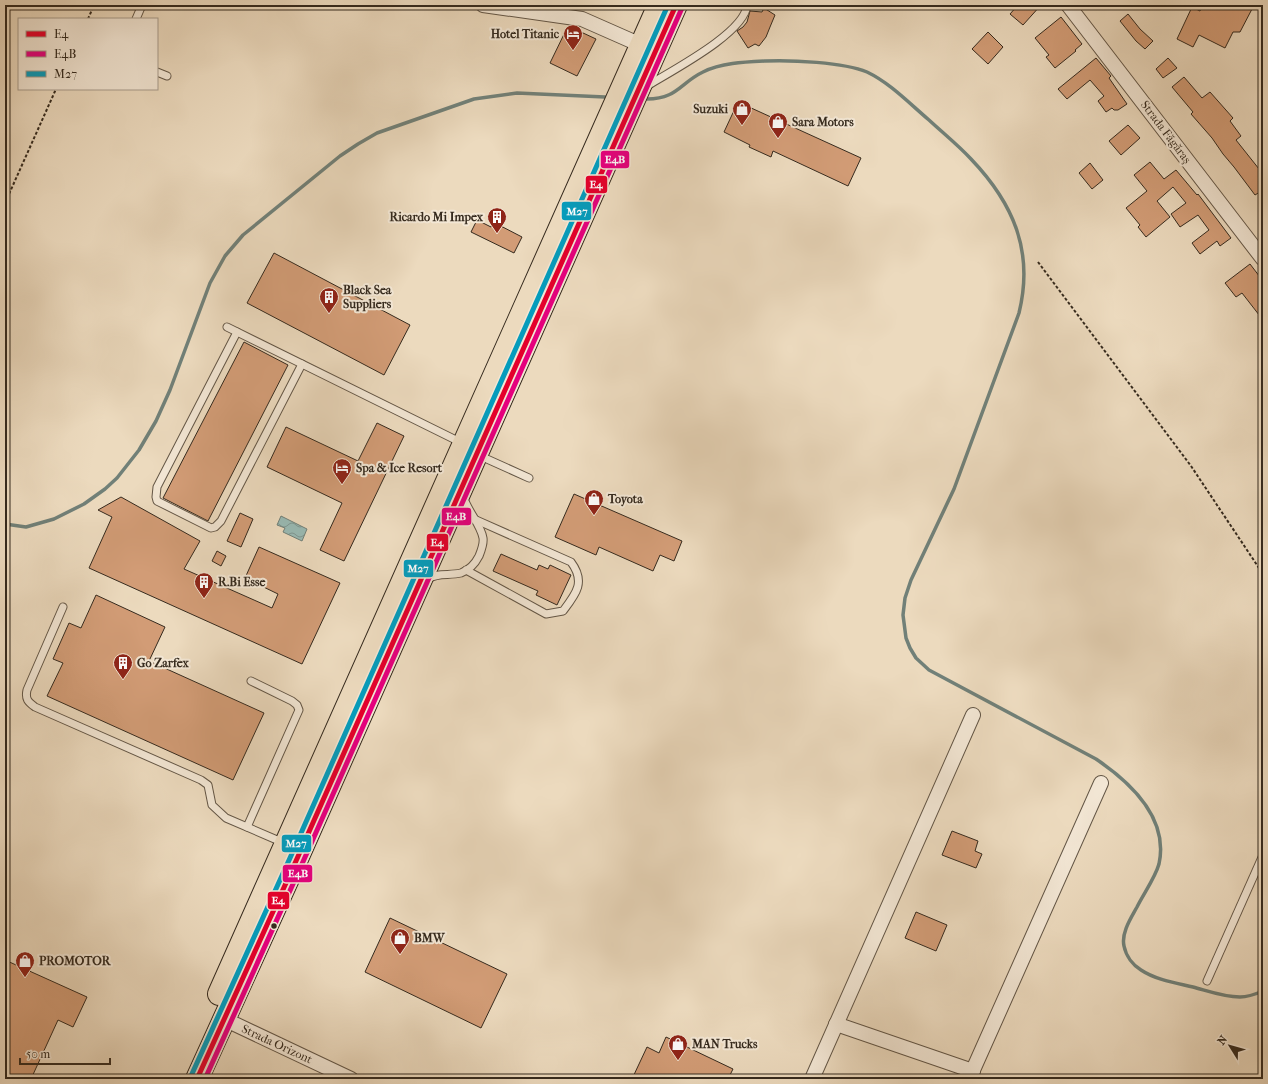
<svg xmlns="http://www.w3.org/2000/svg" width="1268" height="1084" font-family="'IM FELL French Canon',serif">
<style>
.water{fill:url(#water-waves);stroke:#718078}
.lines{fill:none;stroke-linecap:round;stroke-linejoin:round}
.stream{stroke:#718078;stroke-width:3.5}
.building{fill:#d29c76;stroke:#352a1e}
.lane-casing{stroke:#635646;stroke-width:9}
.street-casing{stroke:#635646;stroke-width:16}
.primary-casing{stroke:#352a1e;stroke-width:24}
.path{stroke:#352a1e;stroke-width:2;stroke-dasharray:3 2;stroke-linecap:butt}
.lane{stroke:#f3e7d5;stroke-width:7}
.street{stroke:#f3e7d5;stroke-width:14}
.primary{stroke:#ecdabe;stroke-width:22}
.bus-1-casing{stroke:#f3e7d5;stroke-width:8}
.bus-2-casing{stroke:#f3e7d5;stroke-width:8}
.bus-3-casing{stroke:#f3e7d5;stroke-width:8}
.bus-1{stroke:#e4002b;stroke-width:5}
.bus-2{stroke:#e5007d;stroke-width:5}
.bus-3{stroke:#059cbc;stroke-width:5}
.bus-dot{fill:#352a1e;stroke:#f3e7d5;stroke-width:1.5}
.labels{text-anchor:middle;dominant-baseline:central;stroke-width:4;stroke-linejoin:round;paint-order:stroke}
.poi-label{font-size:12px;font-weight:bold;fill:#352a1e;stroke:#f3e7d5;text-anchor:start}
.street-label{font-size:12px;fill:#352a1e;stroke:#f3e7d5}
.line-badge{stroke:#f3e7d5;stroke-width:1.5}
.badge-label{font-size:11px;text-anchor:middle;font-weight:bold;fill:#fff}
</style>
<defs>
<pattern id="water-waves" width="16" height="10" patternUnits="userSpaceOnUse"><rect width="16" height="10" fill="#99bab4"/><path d="M0 5q4-4 8 0t8 0" fill="none" stroke="#7e9792"/></pattern>
</defs>
<rect width="100%" height="100%" fill="#ecdabe"/>
<filter id="stains"><feTurbulence type="fractalNoise" baseFrequency=".005" numOctaves="4"/><feColorMatrix values="0 0 0 0 .2 0 0 0 0 .09 0 0 0 0 .02 0 0 0 .5 -.17"/></filter>
<radialGradient id="worn" r=".72"><stop offset=".6" stop-color="#630" stop-opacity="0"/><stop offset="1" stop-color="#630" stop-opacity=".3"/></radialGradient>
<path class="water" d="M281,516L307,529L302,541L283,532L285,528L277,525Z"/>
<g class="lines">
<g class="stream">
<path d="M647,99C677,99 680,83 703,72C721,63 744,62 765,61C791,60 843,62 867,72C890,83 909,103 929,120C943,133 958,145 971,159C1014,204 1034,252 1019,313L954,489L911,580L905,598L903,615L906,638L910,648L916,658L929,670L1096,759C1130,782 1169,818 1159,864C1155,878 1144,893 1137,907C1131,918 1121,933 1124,946C1126,956 1133,965 1141,970C1156,980 1176,983 1193,987C1208,991 1224,997 1240,997C1248,997 1256,994 1263,991"/>
<path d="M5,524L26,527L54,519L84,504L105,489L117,478L139,450L156,421L170,390L210,283L225,256L243,235L340,156L358,144L377,133L474,99L517,93L605,97"/>
</g>
</g>
<g class="building">
<path d="M1018,5H1041L1023,25L1010,14Z"/>
<path d="M1203,5H1244L1252,9L1240,32H1233L1225,48L1199,35L1193,47L1177,39L1192,7L1200,11Z"/>
<path d="M764,8L775,15L770,27L766,37L759,46L755,44L748,48L737,31L743,27L747,22L750,11L762,12Z"/>
<path d="M1128,14L1140,29L1153,41L1145,49L1136,41L1120,21Z"/>
<path d="M1061,17L1082,44L1075,50L1076,51L1055,68L1046,57L1049,55L1035,38Z"/>
<path d="M568,26L596,39L577,76L550,63Z"/>
<path d="M988,32L1003,47L988,64L972,49Z"/>
<path d="M1096,58L1111,76L1109,78L1127,104L1118,110H1114L1112,108L1106,112L1098,101L1104,96L1090,80L1067,99L1058,89Z"/>
<path d="M1168,58L1177,68L1163,78L1156,69Z"/>
<path d="M1184,77L1202,98L1210,92L1233,118L1230,121L1241,136L1236,140L1263,174V190L1255,195L1234,167L1223,154L1212,138L1191,114L1193,112L1172,87Z"/>
<path d="M738,102L861,158L848,186L773,151L771,157L749,147L750,145L724,132Z"/>
<path d="M1128,125L1140,138L1121,155L1109,141Z"/>
<path d="M1150,162L1164,179L1176,170L1197,195L1198,194L1231,238L1220,246L1217,241L1200,254L1192,243L1209,230L1198,215L1180,227L1171,214L1186,203L1173,187L1157,201L1170,217L1146,237L1138,227L1140,225L1126,208L1147,191L1134,175Z"/>
<path d="M1090,163L1103,180L1092,189L1079,173Z"/>
<path d="M477,220L491,227L493,222L522,237L514,253L471,232Z"/>
<path d="M274,253L410,325L384,375L247,303Z"/>
<path d="M1250,264L1263,281V320L1242,293L1236,297L1225,283Z"/>
<path d="M244,342L288,365L208,521L163,498Z"/>
<path d="M377,423L404,436L344,561L320,550L342,503L267,467L286,427L358,461Z"/>
<path d="M574,494L682,541L674,561L660,555L653,571L599,547L596,555L555,537Z"/>
<path d="M121,497L200,541L184,569L272,608L278,594L245,578L259,547L340,583L302,664L89,568L112,517L98,510Z"/>
<path d="M240,513L253,519L241,547L227,541Z"/>
<path d="M217,551L226,556L221,566L212,561Z"/>
<path d="M501,554L537,570L539,565L548,569L550,565L571,575L557,605L536,595L538,591L493,571Z"/>
<path d="M96,595L165,627L149,661L264,713L233,780L47,696L63,663L53,659L69,623L81,628Z"/>
<path d="M952,831L978,841L975,851L982,854L976,868L942,855Z"/>
<path d="M916,912L947,925L936,951L905,938Z"/>
<path d="M390,918L507,974L481,1028L365,972Z"/>
<path d="M5,960L87,997L73,1027L58,1020L31,1079H5Z"/>
<path d="M666,1037L733,1069L728,1079H632L647,1047L659,1053Z"/>
</g>
<g class="lines">
<defs>
<g id="lane">
<path d="M136,19L142,5"/>
<path d="M157,72L167,76"/>
<path d="M647,86C671,71 745,33 747,5"/>
<path d="M227,327L462,443"/>
<path d="M237,332L157,487L156,497L157,501L211,528L215,527L221,521L302,364"/>
<path d="M478,455L529,478"/>
<path d="M466,570L546,614L563,611C576,594 586,582 571,562L474,519"/>
<path d="M428,579C438,572 449,576 461,573C469,570 475,564 479,556C481,551 484,544 483,538C481,525 467,510 463,496"/>
<path d="M63,607L27,690C25,699 28,702 35,707L201,780L208,785L212,805L226,818L284,843"/>
<path d="M247,827L299,710L297,705L292,701L251,681"/>
<path d="M1207,981L1263,855"/>
</g>
<g id="street">
<path d="M483,5L582,19L641,45"/>
<path d="M1068,5L1263,259"/>
<path d="M224,1019L351,1079"/>
<path d="M836,1024L973,1071"/>
<path d="M812,1079L973,715"/>
<path d="M969,1079L1101,783"/>
</g>
<g id="primary">
<path d="M219,994L659,5"/>
<path d="M197,1079L296,861L676,5"/>
</g>
</defs>
<use href="#lane" class="lane-casing"/>
<use href="#street" class="street-casing"/>
<use href="#primary" class="primary-casing"/>
<g class="path">
<path d="M88,19L94,5"/>
<path d="M5,203L56,89"/>
<path d="M1038,262L1191,466L1263,574"/>
</g>
<use href="#lane" class="lane"/>
<use href="#street" class="street"/>
<use href="#primary" class="primary"/>
<defs>
<path id="bus-1" d="M197,1079L296,861L676,5"/>
<path id="bus-2" d="M205,1079L302,864L682,8"/>
<path id="bus-3" d="M191,1076L290,858L668,5"/>
</defs>
<use href="#bus-1" class="bus-1-casing"/>
<use href="#bus-2" class="bus-2-casing"/>
<use href="#bus-3" class="bus-3-casing"/>
<use href="#bus-1" class="bus-1"/>
<use href="#bus-2" class="bus-2"/>
<use href="#bus-3" class="bus-3"/>
</g>
<defs>
<symbol id="hotel-pin" viewBox="-11 -11 22 30"><path d="M0 17L-7.5 6A9.5 9.5 0 1 1 7.5 6Z" fill="#8f2418" stroke="#f3e7d5"/><path d="M-6-4.5h1.5V1H6V5H4.5V3h-9V5H-6ZM-4 0a1.8 1.8 0 1 1 3.6 0ZM.5 0V-2.5h3Q6-2.5 6 0Z" fill="#fff"/></symbol>
<symbol id="shop-pin" viewBox="-11 -11 22 30"><path d="M0 17L-7.5 6A9.5 9.5 0 1 1 7.5 6Z" fill="#8f2418" stroke="#f3e7d5"/><path d="M-5-2.5h2.3a2.7 3.5 0 0 1 5.4 0H5L5.5 6h-11ZM-1.5-2.5h3a1.5 2.3 0 0 0-3 0Z" fill="#fff"/></symbol>
<symbol id="building-pin" viewBox="-11 -11 22 30"><path d="M0 17L-7.5 6A9.5 9.5 0 1 1 7.5 6Z" fill="#8f2418" stroke="#f3e7d5"/><path d="M-4-6H4V6H1V3H-1V6H-4ZM-2.5-4.3h1.7v1.8h-1.7ZM.8-4.3h1.7v1.8H.8ZM-2.5-1h1.7V.8h-1.7ZM.8-1h1.7V.8H.8Z" fill="#fff"/></symbol>
</defs>
<g fill-rule="evenodd">
<use href="#hotel-pin" x="562" y="23" width="22" height="30"/>
<use href="#shop-pin" x="731" y="98" width="22" height="30"/>
<use href="#shop-pin" x="767" y="111" width="22" height="30"/>
<use href="#building-pin" x="486" y="206" width="22" height="30"/>
<use href="#building-pin" x="318" y="286" width="22" height="30"/>
<use href="#hotel-pin" x="331" y="457" width="22" height="30"/>
<use href="#shop-pin" x="583" y="488" width="22" height="30"/>
<use href="#building-pin" x="193" y="571" width="22" height="30"/>
<use href="#building-pin" x="112" y="652" width="22" height="30"/>
<use href="#shop-pin" x="389" y="927" width="22" height="30"/>
<use href="#shop-pin" x="14" y="950" width="22" height="30"/>
<use href="#shop-pin" x="667" y="1033" width="22" height="30"/>
</g>
<circle class="bus-dot" cx="274" cy="926" r="3.5"/>
<g class="labels">
<g class="poi-label">
<text x="559" y="34" text-anchor="end">Hotel Titanic</text>
<text x="728" y="109" text-anchor="end">Suzuki</text>
<text x="792" y="122">Sara Motors</text>
<text x="483" y="217" text-anchor="end">Ricardo Mi Impex</text>
<text x="343" y="290">Black Sea<tspan x="343" dy="14">Suppliers</tspan></text>
<text x="356" y="468">Spa &amp; Ice Resort</text>
<text x="608" y="499">Toyota</text>
<text x="218" y="582">R.Bi Esse</text>
<text x="137" y="663">Go Zarfex</text>
<text x="414" y="938">BMW</text>
<text x="39" y="961">PROMOTOR</text>
<text x="692" y="1044">MAN Trucks</text>
</g>
<g class="street-label">
<text transform="translate(1166 132) rotate(53)">Strada Făgăraș</text>
<text transform="translate(277 1044) rotate(25)">Strada Orizont</text>
</g>
</g>
<g class="line-badge">
<rect x="600" y="150" width="30" height="19" rx="4" fill="#e5007d"/>
<rect x="585" y="175" width="23" height="19" rx="4" fill="#e4002b"/>
<rect x="561" y="201" width="31" height="20" rx="4" fill="#059cbc"/>
<rect x="441" y="507" width="31" height="19" rx="4" fill="#e5007d"/>
<rect x="426" y="533" width="23" height="19" rx="4" fill="#e4002b"/>
<rect x="403" y="559" width="31" height="19" rx="4" fill="#059cbc"/>
<rect x="281" y="834" width="31" height="19" rx="4" fill="#059cbc"/>
<rect x="282" y="864" width="31" height="19" rx="4" fill="#e5007d"/>
<rect x="267" y="891" width="23" height="19" rx="4" fill="#e4002b"/>
</g>
<g class="badge-label">
<text x="615" y="163">E4B</text>
<text x="596" y="188">E4</text>
<text x="577" y="215">M27</text>
<text x="456" y="520">E4B</text>
<text x="437" y="546">E4</text>
<text x="418" y="572">M27</text>
<text x="296" y="847">M27</text>
<text x="298" y="877">E4B</text>
<text x="278" y="904">E4</text>
</g>
<rect width="1268" height="1084" fill="none" stroke="#ecdabe" stroke-width="20"/>
<rect x="6" y="6" width="1256" height="1072" fill="none" stroke="#352a1e" stroke-width="2"/>
<rect x="10" y="10" width="1248" height="1064" fill="none" stroke="#352a1e"/>
<rect x="18" y="18" width="140" height="72" fill="#f3e7d5" stroke="#a79b8c"/>
<rect x="26" y="31" width="20" height="6" fill="#e4002b" stroke="#a79b8c"/>
<text x="54" y="38" font-size="12" fill="#352a1e">E4</text>
<rect x="26" y="51" width="20" height="6" fill="#e5007d" stroke="#a79b8c"/>
<text x="54" y="58" font-size="12" fill="#352a1e">E4B</text>
<rect x="26" y="71" width="20" height="6" fill="#059cbc" stroke="#a79b8c"/>
<text x="54" y="78" font-size="12" fill="#352a1e">M27</text>
<g transform="translate(1230 1046) rotate(307)" stroke="#f3e7d5" stroke-width="3" paint-order="stroke">
<path d="M0-3L7 15L0 10L-7 15Z" fill="#352a1e"/>
<text y="-6" font-size="11" font-weight="bold" text-anchor="middle" fill="#352a1e">N</text>
</g>
<path d="M20 1058v6h90v-6" fill="none" stroke="#352a1e" stroke-width="2"/>
<text x="26" y="1058" font-size="12" fill="#352a1e" stroke="#f3e7d5" stroke-width="3" paint-order="stroke">50 m</text>
<rect width="100%" height="100%" filter="url(#stains)"/>
<rect width="100%" height="100%" fill="url(#worn)"/>
</svg>
